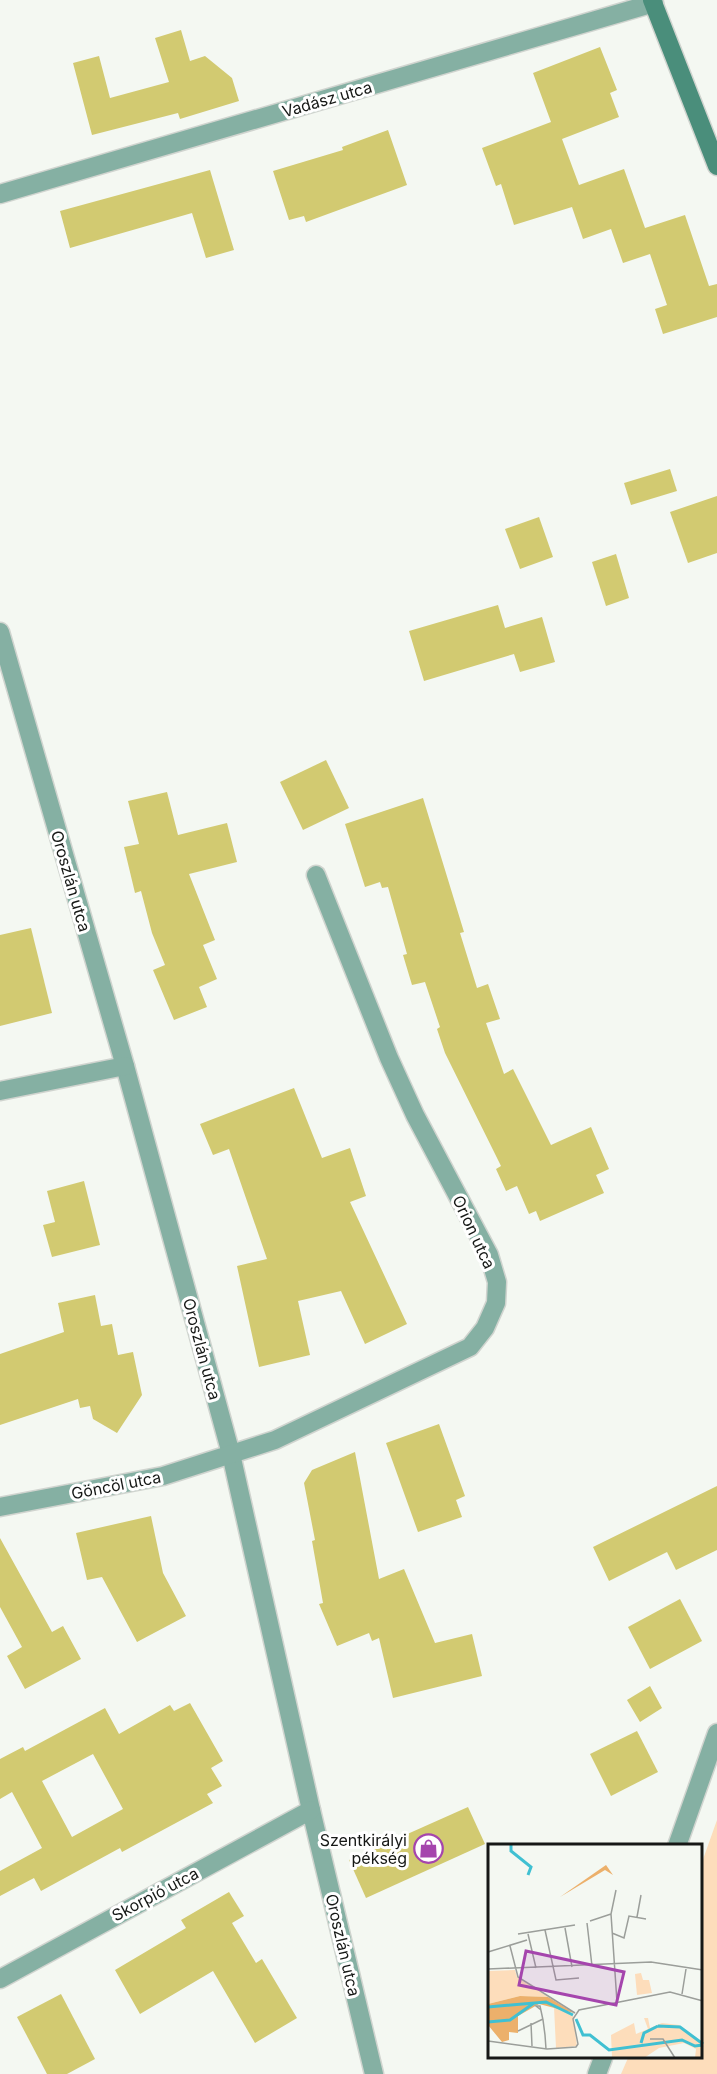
<svg xmlns="http://www.w3.org/2000/svg" width="717" height="2074" font-family="Inter,sans-serif">
<style>
.green{fill:#fdddbb}
.building{fill:#d2ca71;fill-rule:evenodd}
.lines{fill:none;stroke-linecap:round;stroke-linejoin:round}
.street-casing{stroke:#d0d4cf;stroke-width:21}
.secondary-casing{stroke:#d0d4cf;stroke-width:21}
.street{stroke:#85b0a3;stroke-width:18}
.secondary{stroke:#4a8e7b;stroke-width:18}
.labels{text-anchor:middle;dominant-baseline:central;stroke-width:6;stroke-linejoin:round;paint-order:stroke}
.street-label{font-size:16px;fill:#161816;stroke:#fff}
.poi-label{font-size:16px;fill:#161816;stroke:#fff;text-anchor:end}
.inset-river{fill:none;stroke:#40c0d2;stroke-width:3}
.inset-road{fill:none;stroke:#9b9e9a;stroke-width:1.5}
.view{fill:#a545ad;fill-opacity:0.15;stroke:#a545ad;stroke-width:3}
.inset-edge{fill:none;stroke:#161816;stroke-width:3}
</style>
<rect width="100%" height="100%" fill="#f4f8f2"/>
<path class="green" d="M717,1820V2074H621L628,2058H700L701,1865Z"/>
<g class="building">
<path d="M181,30L190,61L205,56L232,78L239,101L180,119L178,113L92,135L73,63L99,56L110,98L169,82L155,38Z"/>
<path d="M600,47L617,90L610,93L619,117L562,139L579,185L624,169L645,228L685,215L709,286L717,284V317L663,334L655,309L667,305L650,254L623,263L611,229L583,239L572,207L514,225L501,184L496,186L482,148L551,122L533,73Z"/>
<path d="M388,130L407,185L306,222L304,216L289,220L273,171L343,150L342,147Z"/>
<path d="M210,170L234,250L206,258L192,213L70,248L60,211Z"/>
<path d="M670,469L677,491L631,505L624,483Z"/>
<path d="M717,496V553L688,563L670,512Z"/>
<path d="M539,517L553,557L520,569L505,529Z"/>
<path d="M616,554L629,598L606,606L592,562Z"/>
<path d="M498,605L505,628L542,617L555,662L520,672L514,654L424,681L409,631Z"/>
<path d="M326,760L349,808L303,830L280,782Z"/>
<path d="M167,792L178,835L227,823L237,862L189,874L215,940L203,945L217,979L199,987L207,1007L174,1020L153,970L165,965L152,933L141,891L135,893L124,847L139,844L128,801Z"/>
<path d="M423,798L464,932L460,933L477,988L488,984L500,1019L486,1023L504,1074L513,1069L551,1145L591,1127L609,1169L596,1175L604,1193L540,1221L536,1211L529,1214L517,1186L506,1191L496,1169L501,1166L445,1053L437,1029L440,1027L425,982L412,985L403,955L407,954L388,887L382,888L380,882L365,887L345,824Z"/>
<path d="M31,928L52,1013L0,1026V935Z"/>
<path d="M294,1088L322,1158L350,1148L366,1196L350,1202L407,1324L365,1344L341,1291L298,1301L310,1355L259,1367L237,1266L267,1259L229,1149L213,1155L200,1124Z"/>
<path d="M84,1181L100,1245L52,1257L43,1225L55,1222L47,1191Z"/>
<path d="M95,1295L101,1326L112,1324L118,1355L133,1352L142,1395L117,1433L93,1419L90,1406L80,1408L78,1399L0,1425V1354L64,1332L58,1303Z"/>
<path d="M439,1424L465,1496L456,1500L462,1517L418,1532L386,1443Z"/>
<path d="M355,1452L379,1579L404,1569L435,1643L472,1634L482,1676L393,1698L379,1638L372,1641L369,1633L337,1646L319,1604L323,1603L312,1541L315,1540L304,1483L312,1470Z"/>
<path d="M717,1486V1550L676,1570L667,1552L609,1581L593,1547Z"/>
<path d="M151,1516L163,1573L186,1616L137,1642L102,1577L87,1580L76,1533Z"/>
<path d="M0,1538L52,1632L63,1626L81,1659L25,1689L7,1656L22,1647L0,1607Z"/>
<path d="M680,1599L702,1641L650,1669L628,1627Z"/>
<path d="M650,1686L662,1708L640,1722L627,1700Z"/>
<path d="M190,1703L223,1761L211,1768L222,1786L207,1794L213,1803L122,1852L120,1848L41,1891L34,1878L0,1896V1871L42,1848L12,1792L0,1799V1759L23,1747L25,1751L105,1708L119,1734L170,1705L174,1711ZM93,1754L123,1809L72,1837L42,1781Z"/>
<path d="M637,1731L658,1772L611,1796L590,1754Z"/>
<path d="M468,1807L485,1844L366,1898L349,1860Z"/>
<path d="M229,1892L244,1916L232,1923L256,1963L262,1959L297,2018L255,2043L213,1971L140,2014L115,1970L186,1928L181,1920Z"/>
<path d="M61,1994L95,2059L67,2074H47L17,2017Z"/>
</g>
<g class="lines">
<defs>
<g id="street">
<path d="M0,194L654,3"/>
<path d="M0,632L125,1066L231,1454L311,1810L374,2074"/>
<path d="M0,1091L125,1066"/>
<path d="M0,1507L163,1476L275,1440L470,1347L485,1328L496,1303L497,1282L489,1255L415,1115L389,1058L316,875"/>
<path d="M677,1846L717,1733"/>
<path d="M0,1979L311,1810"/>
<path d="M597,2074L603,2058"/>
</g>
<path id="secondary" d="M652,0L717,166"/>
</defs>
<use href="#street" class="street-casing"/>
<use href="#secondary" class="secondary-casing"/>
<use href="#street" class="street"/>
<use href="#secondary" class="secondary"/>
</g>
<defs>
<symbol id="shop-ring" viewBox="-11 -11 22 22"><circle r="9.5" fill="#fff" stroke="#a545ad" stroke-width="1.5"/><path d="M-5-2.5h2.3a2.7 3.5 0 0 1 5.4 0H5L5.5 6h-11ZM-1.5-2.5h3a1.5 2.3 0 0 0-3 0Z" fill="#a545ad"/></symbol>
</defs>
<g fill-rule="evenodd">
<use href="#shop-ring" x="412" y="1832" width="33" height="33"/>
</g>
<g class="labels">
<g class="street-label">
<text transform="translate(327 99) rotate(-16)">Vadász utca</text>
<text transform="translate(71 881) rotate(74)">Oroszlán utca</text>
<text transform="translate(474 1232) rotate(65)">Orion utca</text>
<text transform="translate(202 1349) rotate(75)">Oroszlán utca</text>
<text transform="translate(116 1485) rotate(-11)">Göncöl utca</text>
<text transform="translate(155 1894) rotate(-28)">Skorpió utca</text>
<text transform="translate(343 1945) rotate(77)">Oroszlán utca</text>
</g>
<g class="poi-label">
<text x="407" y="1840">Szentkirályi<tspan x="407" dy="18">pékség</tspan></text>
</g>
</g>
<g transform="translate(488 1844)">
<rect width="214" height="214" fill="#f4f8f2"/>
<path d="M27,126L29,133L60,153L32,152L0,160V127ZM153,129L155,136H161L164,149L149,151L147,130ZM66,163L85,172L89,202L68,204ZM156,174H160L162,184L174,179L191,181L214,199V214H207L208,205L196,199L171,204L156,214H124L123,191L146,179L148,190L160,185Z" fill="#fdddbb"/>
<path d="M118,21L125,31L117,26L72,53ZM32,152L60,153L86,169L51,160L30,172V189L21,188V196L14,198L0,181V160Z" fill="#ecb06b"/>
<path class="inset-river" d="M23,0V7L43,23L40,31M0,163L58,158L85,171M88,175L95,191H102L121,206L194,196L207,202L215,201M0,178L22,176L46,159M170,182L192,183L215,200M153,199L156,189L170,182"/>
<path class="inset-road" d="M128,46L123,70L129,158M149,73L153,51M102,77L123,70M99,79L104,122M77,84L84,123M57,86L68,136L91,134M124,89L136,94L141,72L158,75M30,90L87,81M40,90L48,124M22,102L30,133L87,169M0,108L39,96M0,125L163,118L215,126M194,150L198,125M53,166L48,162H52L55,176L57,191L58,205M43,179L44,202M30,187L55,175M162,195H175L187,214M0,197L59,205L88,203L90,200L85,175L91,166L182,148L215,157"/>
<path class="view" d="M38,107L136,128L128,161L31,141Z"/>
<rect width="214" height="214" class="inset-edge"/>
</g>
</svg>
